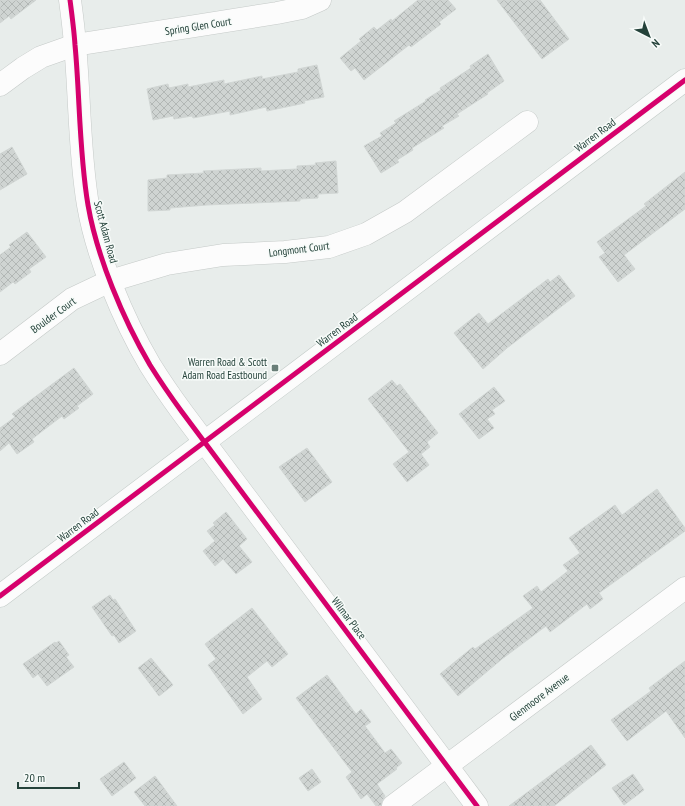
<svg xmlns="http://www.w3.org/2000/svg" width="685" height="806" font-family="'PT Sans Narrow',sans-serif">
<style>
.building{fill:url(#building-cross-hatch);stroke:#d1d6d4}
.lines{fill:none;stroke-linecap:round;stroke-linejoin:round}
.street-casing{stroke:#c5cac8;stroke-width:23}
.secondary-casing{stroke:#c3cbc8;stroke-width:23}
.street{stroke:#fcfcfc;stroke-width:22}
.secondary{stroke:#fcfcfc;stroke-width:22}
.cycleway-casing{stroke:#f7fbf9;stroke-width:8}
.cycleway{stroke:#d6006c;stroke-width:5}
.poi-dot{fill:#697e78;stroke:#f7fbf9;stroke-width:1.5}
.labels{text-anchor:middle;dominant-baseline:central;stroke-width:3;stroke-linejoin:round;paint-order:stroke}
.street-label{font-size:11px;fill:#24423a;stroke:#f7fbf9}
.poi-label{font-size:11px;fill:#24423a;stroke:#f7fbf9;text-anchor:end}
</style>
<defs>
<pattern id="building-cross-hatch" width="8" height="8" patternUnits="userSpaceOnUse"><rect width="8" height="8" fill="#cfd4d2"/><path d="M0 0l8 8M0 8l8-8" fill="none" stroke="#b2b7b5"/></pattern>
</defs>
<rect width="100%" height="100%" fill="#e8edeb"/>
<g class="building">
<path d="M0,0H36L11,19L9,16L0,23Z"/>
<path d="M418,0H448L456,9L439,22L441,24L411,47L409,45L364,80L355,68L351,71L340,58L361,41L359,39L374,27L377,30L391,19L392,21Z"/>
<path d="M497,0H540L569,39L542,59Z"/>
<path d="M488,54L504,81L487,93L488,94L457,114L459,116L442,126L444,128L412,148L413,150L397,160L399,162L381,173L364,146L382,136L380,133L396,123L394,121L426,101L425,100L441,90L440,88L471,68L470,66Z"/>
<path d="M317,65L324,97L304,101L305,103L267,111L266,107L230,115V111L193,118L192,116L174,119L173,116L153,120L147,89L168,84L169,88L188,84V87L224,80V84L262,76V79L298,72V69Z"/>
<path d="M12,147L27,174L0,190V154Z"/>
<path d="M336,161L338,193L318,194V198L300,199V201L207,205L170,208V210L148,211V180L167,178V175L204,173L203,171L261,168V171L297,169V166L316,165L315,163Z"/>
<path d="M685,172V209L624,255L635,269L618,282L599,257L605,253L597,242L646,206L644,204Z"/>
<path d="M27,232L46,257L29,269L31,272L15,284L13,282L0,292V255L11,247L9,245Z"/>
<path d="M559,275L575,296L507,348L483,369L454,333L479,313L488,324L548,279L550,282Z"/>
<path d="M74,368L93,394L77,406L79,408L64,419L62,416L32,439L34,442L17,454L9,443L0,451V428L15,417L12,414Z"/>
<path d="M392,380L397,386L400,384L438,433L427,442L430,447L421,454L429,465L407,482L393,464L409,452L368,399Z"/>
<path d="M494,387L505,401L492,410L495,414L487,419L494,428L479,439L459,414Z"/>
<path d="M307,448L332,482L305,502L279,467Z"/>
<path d="M657,489L685,528V531L599,593L603,599L590,609L587,604L550,632L546,626L502,659L458,696L440,674L473,647L475,649L533,608L523,596L537,586L541,592L568,571L563,565L580,553L569,538L615,505L622,515Z"/>
<path d="M226,512L247,539L239,546L252,562L236,574L223,559L215,566L203,551L215,541L207,531L215,525L213,523Z"/>
<path d="M110,595L113,600L115,599L136,631L119,643L114,635L112,636L92,607Z"/>
<path d="M252,608L288,654L272,667L267,661L247,677L262,699L243,714L208,665L216,659L205,644Z"/>
<path d="M59,641L69,655L66,657L74,667L47,686L38,674L33,678L23,664L55,642L56,643Z"/>
<path d="M151,658L173,685L159,696L138,668Z"/>
<path d="M685,661V738L666,711L627,741L611,720L651,691L649,688Z"/>
<path d="M327,675L356,714L361,709L371,722L365,726L385,753L391,749L402,763L396,768L397,769L377,784L385,796L382,801L381,806H376L367,794L361,799L346,777L352,772L296,698Z"/>
<path d="M591,745L606,765L563,799L554,806H509Z"/>
<path d="M124,762L136,778L112,796L100,779Z"/>
<path d="M312,769L321,782L308,791L299,778Z"/>
<path d="M633,774L644,790L624,805L612,788Z"/>
<path d="M155,776L177,806H145L134,792Z"/>
</g>
<g class="lines">
<defs>
<g id="street">
<path d="M70,0C72,15 74,30 75,45C80,98 79,152 88,205C97,257 123,319 150,365C160,381 171,397 182,412L477,806"/>
<path d="M0,85L23,68L41,57L75,45L277,13L302,8L320,0"/>
<path d="M0,354L72,299L110,281L167,264L223,255L285,252L329,247L366,234L405,212L527,122"/>
<path d="M393,806L685,588"/>
</g>
<path id="secondary" d="M0,596L685,80"/>
</defs>
<use href="#street" class="street-casing"/>
<use href="#secondary" class="secondary-casing"/>
<use href="#street" class="street"/>
<use href="#secondary" class="secondary"/>
<defs>
<g id="cycleway">
<path d="M70,0C72,15 74,30 75,45C80,98 79,152 88,205C97,257 123,319 150,365C160,381 171,397 182,412L477,806"/>
<path d="M0,596L685,80"/>
</g>
</defs>
<use href="#cycleway" class="cycleway-casing"/>
<use href="#cycleway" class="cycleway"/>
</g>
<rect class="poi-dot" x="271" y="364" width="8" height="8" rx="2"/>
<g class="labels">
<g class="street-label">
<text transform="translate(198 26) rotate(-9)">Spring Glen Court</text>
<text transform="translate(595 135) rotate(-37)">Warren Road</text>
<text transform="translate(106 232) rotate(75)">Scott Adam Road</text>
<text transform="translate(299 249) rotate(-7)">Longmont Court</text>
<text transform="translate(53 315) rotate(-36)">Boulder Court</text>
<text transform="translate(337 330) rotate(-37)">Warren Road</text>
<text transform="translate(78 525) rotate(-37)">Warren Road</text>
<text transform="translate(349 618) rotate(53)">Wilmar Place</text>
<text transform="translate(539 697) rotate(-37)">Glenmoore Avenue</text>
</g>
<g class="poi-label">
<text x="267" y="362">Warren Road &amp; Scott<tspan x="267" dy="13">Adam Road Eastbound</tspan></text>
</g>
</g>
<g transform="translate(649 36) rotate(138)" stroke="#f7fbf9" stroke-width="3" paint-order="stroke">
<path d="M0-3L7 15L0 10L-7 15Z" fill="#24423a"/>
<text y="-6" font-size="11" font-weight="bold" text-anchor="middle" fill="#24423a">N</text>
</g>
<path d="M18 782v6h61v-6" fill="none" stroke="#24423a" stroke-width="2"/>
<text x="24" y="782" font-size="12" fill="#24423a" stroke="#f7fbf9" stroke-width="3" paint-order="stroke">20 m</text>
</svg>
